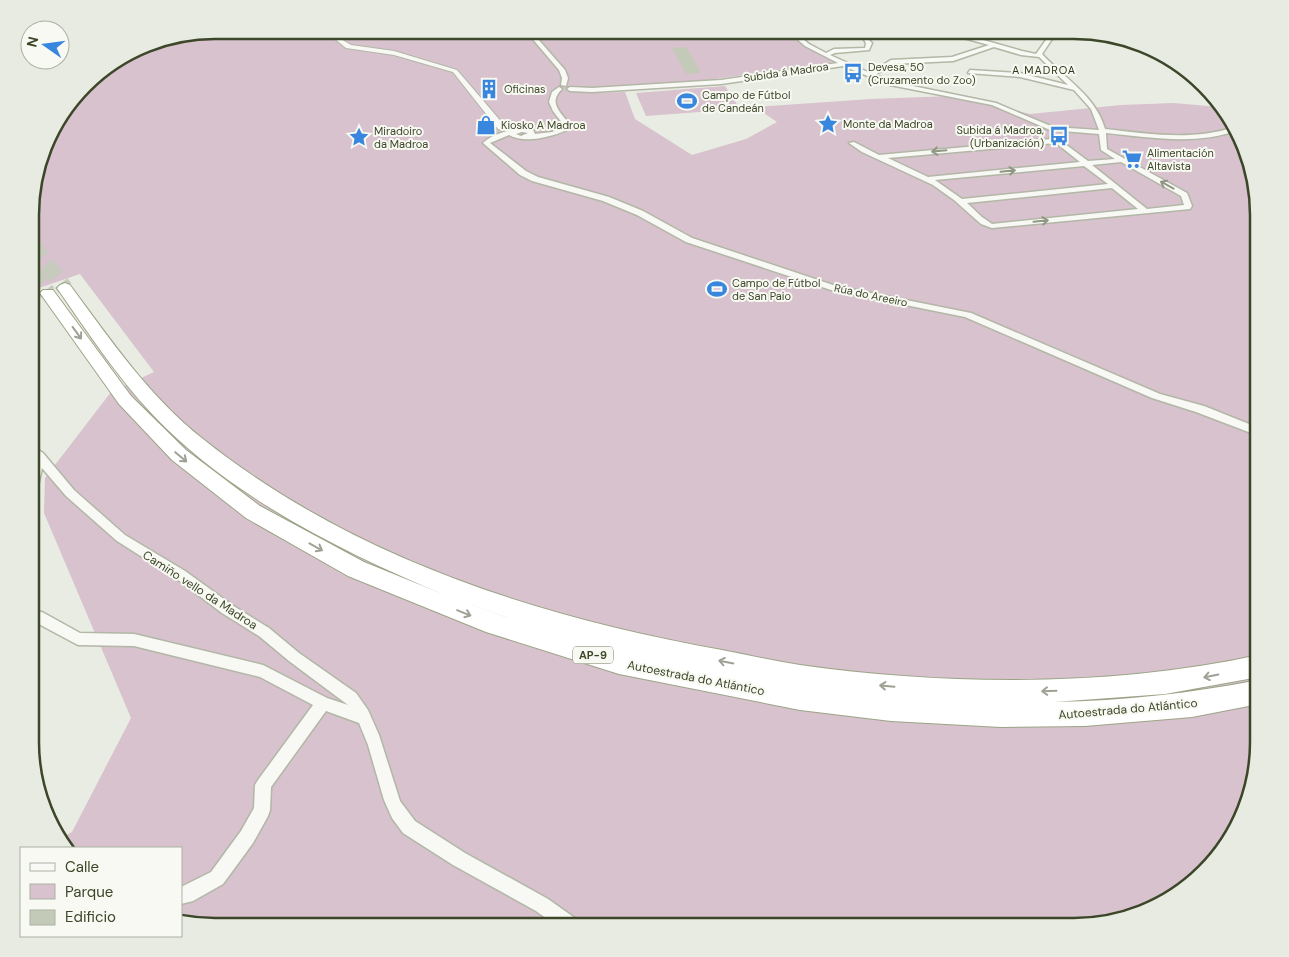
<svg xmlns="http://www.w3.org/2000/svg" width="1289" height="957" font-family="'DM Sans',sans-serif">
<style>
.green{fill:#d7c2ce}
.building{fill:#c4cab8}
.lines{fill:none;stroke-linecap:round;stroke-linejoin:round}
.motorway-tunnel{stroke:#c6cbbd;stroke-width:16;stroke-dasharray:16 8;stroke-linecap:butt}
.minor-casing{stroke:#b2b7a6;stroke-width:3}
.tertiary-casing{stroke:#b2b7a6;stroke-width:2}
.motorway-casing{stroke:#9ca487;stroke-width:2}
.minor{fill:#f8f9f5;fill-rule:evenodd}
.tertiary{fill:#f8f9f5;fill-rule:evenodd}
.motorway{fill:#fff;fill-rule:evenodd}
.oneway{stroke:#919784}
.oneway2{stroke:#9ea294}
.labels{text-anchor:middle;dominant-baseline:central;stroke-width:4;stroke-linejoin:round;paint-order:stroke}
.far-poi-label{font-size:11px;fill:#3c4628;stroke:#f7f9f2;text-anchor:start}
.far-neighbourhood-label{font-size:11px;letter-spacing:1px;fill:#2d371a;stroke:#f7f9f2}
.far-street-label{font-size:11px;fill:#3c4628;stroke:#f7f9f2}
.shield{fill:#f7f9f2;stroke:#747c65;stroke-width:1}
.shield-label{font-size:11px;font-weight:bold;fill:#3c4628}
.street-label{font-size:12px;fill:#3c4628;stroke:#f7f9f2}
.rim{fill:none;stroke:#3c4628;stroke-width:2.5}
</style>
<rect width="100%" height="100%" fill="#e9ece2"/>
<g class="green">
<path d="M215,30H786L793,38L835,62L701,81L588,88L590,93L625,92L635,119L692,155L746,139L777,122L755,107L871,99L952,96L1030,114L1121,105L1173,103L1220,107L1240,133L1259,214V755L1245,813L1213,864L1156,908L1074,927H203L181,922V848H68L60,839L72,832L131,718L44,513L45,478L111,392L154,372L80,274L39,288L31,279L32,190L55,123L93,76L155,40Z"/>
<path d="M725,86L740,109L646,116L636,93Z"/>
</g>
<path class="building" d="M686,47L700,71L699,73L687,74L685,72L672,48Z"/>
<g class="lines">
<g class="motorway-tunnel">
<path d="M32,245L65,288"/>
<path d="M31,271L48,293"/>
</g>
<defs>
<g id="minor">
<path d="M525,30H530L565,70L568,78L566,86L561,85L562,78L559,70Z"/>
<path d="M787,30H792L809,44L826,53L834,49L865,48L866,43L863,38L882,33L913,30L868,39L872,43L869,50L835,53L830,55L870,73L891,60L952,57L989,45L960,37L962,34L1022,51L1036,54L1048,37L1073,30H1082L1052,39L1042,54C1064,78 1096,96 1105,129C1150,134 1192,141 1235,127L1238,130C1196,146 1149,137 1106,133L1107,149L1187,193L1192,206L1190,209L992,228L981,224L954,200L933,185L862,152L849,143L854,142L879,155L1052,139L1050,137L1053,135L1088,161L1115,159L1101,150L1099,134L1050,130L992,105L890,85L843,66L721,84L592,92L570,91L567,89L570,87L592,88L721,80L838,63L805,46ZM994,47L1021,55L1039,57L1068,85L1020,73L970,70L968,73L1020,77L1074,90L1091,109L1099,130L1053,127L996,103L893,82L875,75L892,64L953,61ZM1056,143L1080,162L928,177L888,158ZM1121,162L1181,196L1184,205L1147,209L1092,165ZM1084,166L1108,184L962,199L935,180ZM1112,188L1138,209L992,224L982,217L967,203Z"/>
<path d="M559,87L562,89C548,103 560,111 569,124L567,130C551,137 525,144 509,135L490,143L526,171L538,177L609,197L643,211L692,238L836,286L971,313L1160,394L1204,406L1259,428V436L1196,412L1152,398L965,317L831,290L686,242L637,215L603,201L532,181L520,175L483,143C495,132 517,127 533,130L535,134L552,132L562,128L563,124L553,111L549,102L552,92ZM522,132L528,133L521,136L516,134Z"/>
<path d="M31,445L43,453L74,490L125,535L185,571L232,605L269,628L299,653L356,693L368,710L379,735L400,801L415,821L465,853L548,899L579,921L582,927H558L536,911L453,865L403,833L392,818L384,800L368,745L359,723L326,711L271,787L270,810L268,816L253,843L223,884L193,901L181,904V887L211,872L241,831L254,808L255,785L258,780L313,705L260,677L134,646L78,645L35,622H31V610L42,612L80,633L134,634L263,665L327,698L348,705L289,661L259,636L222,613L177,579L117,541L66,496L42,468L37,491L35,494L31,495V467L33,458L31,456Z"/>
</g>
<path id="tertiary" d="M337,30H343L341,39L351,45L394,51L457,70L504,125L520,131L516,133L498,129L453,72L394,55L346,48L335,39Z"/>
<path id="motorway" d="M65,283L70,285C110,339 149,397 203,439C352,558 538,617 722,650C748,655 774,661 800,665C949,686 1112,687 1259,655V677L1165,694L1054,702C1124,701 1191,693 1259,680V704L1192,717L1085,726L1001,727L891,721L800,710L619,674L486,632L348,576L246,518L172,460L119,404L40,293L43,290H53L131,396L186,450L260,506L364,562L445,595C342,552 231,497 153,415C117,377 87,331 57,288L60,285ZM451,597L505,617L511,619Z"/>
</defs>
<use href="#minor" class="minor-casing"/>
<use href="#tertiary" class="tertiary-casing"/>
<use href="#motorway" class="motorway-casing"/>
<use href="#minor" class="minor"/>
<use href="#tertiary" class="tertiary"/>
<use href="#motorway" class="motorway"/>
</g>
<defs><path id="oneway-shaft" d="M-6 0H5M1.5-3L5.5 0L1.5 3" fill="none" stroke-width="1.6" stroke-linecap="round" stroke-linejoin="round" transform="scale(1.25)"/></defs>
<g class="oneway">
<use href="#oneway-shaft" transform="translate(939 151) rotate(175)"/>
<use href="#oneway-shaft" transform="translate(1008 171) rotate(-6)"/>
<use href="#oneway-shaft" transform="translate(1167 185) rotate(-151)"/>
<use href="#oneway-shaft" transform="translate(1041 221) rotate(-6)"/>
</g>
<g class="oneway2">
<use href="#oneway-shaft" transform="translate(77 333) rotate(54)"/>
<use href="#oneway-shaft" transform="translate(181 457) rotate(40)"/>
<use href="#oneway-shaft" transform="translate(316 547) rotate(29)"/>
<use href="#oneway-shaft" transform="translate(464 613) rotate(22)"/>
<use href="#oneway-shaft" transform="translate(726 662) rotate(-169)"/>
<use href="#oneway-shaft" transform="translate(1211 676) rotate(169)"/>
<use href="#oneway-shaft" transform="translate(887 686) rotate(-175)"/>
<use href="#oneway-shaft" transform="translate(1049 691) rotate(178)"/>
</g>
<defs>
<symbol id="bus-bare" viewBox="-9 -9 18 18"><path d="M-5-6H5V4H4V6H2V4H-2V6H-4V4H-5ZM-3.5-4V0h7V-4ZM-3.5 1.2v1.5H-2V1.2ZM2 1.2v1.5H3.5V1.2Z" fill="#3986de" stroke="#f7f9f2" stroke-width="2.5" paint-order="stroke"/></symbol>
<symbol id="building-bare" viewBox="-9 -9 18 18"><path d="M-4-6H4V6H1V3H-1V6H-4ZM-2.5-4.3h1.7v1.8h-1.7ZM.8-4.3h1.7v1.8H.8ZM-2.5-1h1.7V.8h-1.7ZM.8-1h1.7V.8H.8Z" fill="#3986de" stroke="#f7f9f2" stroke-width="2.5" paint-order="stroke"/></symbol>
<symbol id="stadium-bare" viewBox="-9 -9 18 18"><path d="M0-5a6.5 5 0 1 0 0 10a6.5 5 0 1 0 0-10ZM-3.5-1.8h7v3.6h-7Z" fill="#3986de" stroke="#f7f9f2" stroke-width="2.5" paint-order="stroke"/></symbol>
<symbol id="sight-bare" viewBox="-9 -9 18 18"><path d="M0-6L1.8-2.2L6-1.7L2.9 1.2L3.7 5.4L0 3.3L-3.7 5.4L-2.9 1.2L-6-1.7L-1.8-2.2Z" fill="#3986de" stroke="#f7f9f2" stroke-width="2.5" paint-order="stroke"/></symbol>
<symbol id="shop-bare" viewBox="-9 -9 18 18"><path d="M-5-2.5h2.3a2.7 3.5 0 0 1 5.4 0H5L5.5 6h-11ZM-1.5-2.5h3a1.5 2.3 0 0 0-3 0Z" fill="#3986de" stroke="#f7f9f2" stroke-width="2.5" paint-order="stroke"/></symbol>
<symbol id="supermarket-bare" viewBox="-9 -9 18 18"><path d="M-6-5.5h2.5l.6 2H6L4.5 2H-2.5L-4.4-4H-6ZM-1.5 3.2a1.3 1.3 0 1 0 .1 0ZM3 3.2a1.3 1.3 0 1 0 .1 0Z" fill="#3986de" stroke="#f7f9f2" stroke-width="2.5" paint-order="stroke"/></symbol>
</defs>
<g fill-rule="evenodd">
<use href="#bus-bare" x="839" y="59" width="28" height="28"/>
<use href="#building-bare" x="475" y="75" width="28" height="28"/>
<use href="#stadium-bare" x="673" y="87" width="28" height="28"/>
<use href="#sight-bare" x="814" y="110" width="28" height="28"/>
<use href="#shop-bare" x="472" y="111" width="28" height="28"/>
<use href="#bus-bare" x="1045" y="122" width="28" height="28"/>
<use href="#sight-bare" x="345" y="123" width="28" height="28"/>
<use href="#supermarket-bare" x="1118" y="145" width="28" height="28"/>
<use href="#stadium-bare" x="703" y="275" width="28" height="28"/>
</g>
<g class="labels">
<g class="far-poi-label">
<text x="868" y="67">Devesa, 50<tspan x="868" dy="13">(Cruzamento do Zoo)</tspan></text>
<text x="504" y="89">Oficinas</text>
<text x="702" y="95">Campo de Fútbol<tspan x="702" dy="13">de Candeán</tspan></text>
<text x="843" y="124">Monte da Madroa</text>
<text x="501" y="125">Kiosko A Madroa</text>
<text x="1044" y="130" text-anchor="end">Subida á Madroa,<tspan x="1044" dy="13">(Urbanización)</tspan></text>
<text x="374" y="131">Miradoiro<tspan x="374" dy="13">da Madroa</tspan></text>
<text x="1147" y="153">Alimentación<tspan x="1147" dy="13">Altavista</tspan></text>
<text x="732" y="283">Campo de Fútbol<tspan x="732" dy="13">de San Paio</tspan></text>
</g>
<g class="far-neighbourhood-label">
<text x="1044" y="70">A MADROA</text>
</g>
<g class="far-street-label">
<text transform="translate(786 72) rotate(-8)">Subida á Madroa</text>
<text transform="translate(871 295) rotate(12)">Rúa do Areeiro</text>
</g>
<rect class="shield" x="573" y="646.5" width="40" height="17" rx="4"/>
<g class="shield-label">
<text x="593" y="655">AP-9</text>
</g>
<g class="street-label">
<text transform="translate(200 590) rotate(33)">Camiño vello da Madroa</text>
<text transform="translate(696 678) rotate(11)">Autoestrada do Atlántico</text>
<text transform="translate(1128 709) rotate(-5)">Autoestrada do Atlántico</text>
</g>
</g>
<path d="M0 0H1289V957H0ZM215 39H1074A176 176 0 0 1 1250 215V742A176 176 0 0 1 1074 918H215A176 176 0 0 1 39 742V215A176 176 0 0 1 215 39Z" fill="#e8ebe2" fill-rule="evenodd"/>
<path class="rim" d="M215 39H1074A176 176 0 0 1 1250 215V742A176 176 0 0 1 1074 918H215A176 176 0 0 1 39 742V215A176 176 0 0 1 215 39Z"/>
<rect x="20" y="847" width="162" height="90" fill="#f7f9f2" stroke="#acb1a1"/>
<rect x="30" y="863" width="25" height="8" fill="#f8f9f5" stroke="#acb1a1"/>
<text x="65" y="872" font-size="15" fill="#3c4628">Calle</text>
<rect x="30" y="884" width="25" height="15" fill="#d7c2ce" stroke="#acb1a1"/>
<text x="65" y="897" font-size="15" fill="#3c4628">Parque</text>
<rect x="30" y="910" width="25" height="15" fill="#c4cab8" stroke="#acb1a1"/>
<text x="65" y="922" font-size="15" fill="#3c4628">Edificio</text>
<g transform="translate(45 45) rotate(284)"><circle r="24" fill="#f7f9f2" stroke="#acb1a1"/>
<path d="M0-4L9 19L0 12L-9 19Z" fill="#3986de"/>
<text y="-8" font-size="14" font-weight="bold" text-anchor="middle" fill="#3c4628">N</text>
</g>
</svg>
